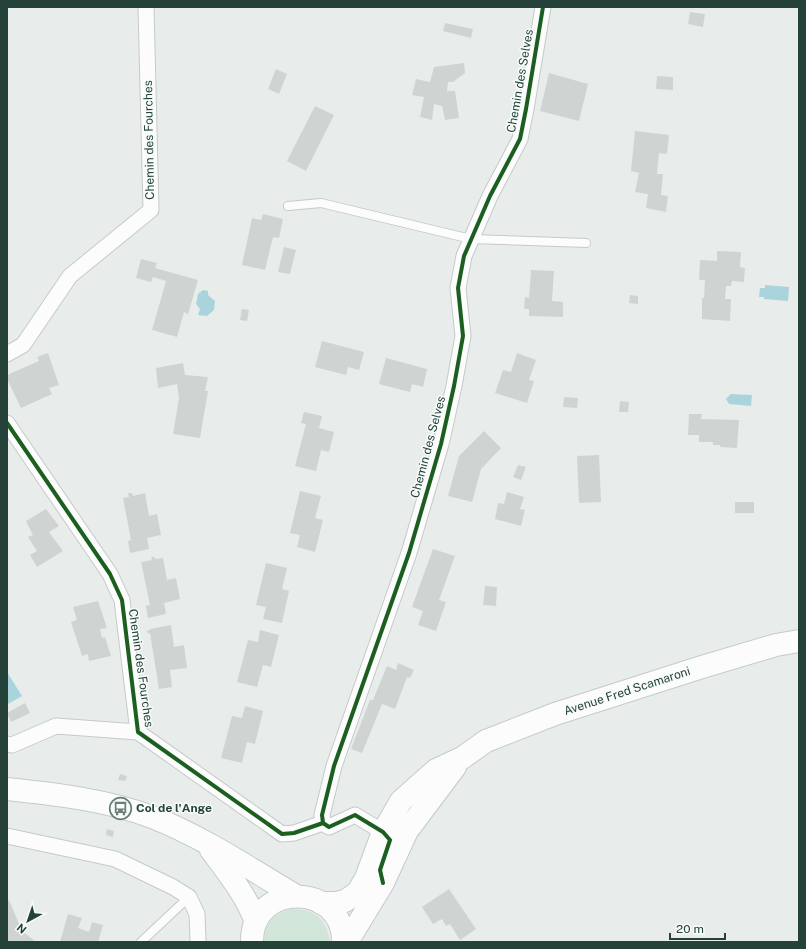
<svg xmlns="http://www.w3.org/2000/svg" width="806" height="949" font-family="'Public Sans',sans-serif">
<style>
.green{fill:#d1e6d8}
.water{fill:#a9d4db}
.building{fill:#cfd4d2}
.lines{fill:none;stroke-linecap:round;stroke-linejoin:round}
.service-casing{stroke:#c5cac8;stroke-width:10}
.minor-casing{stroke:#c5cac8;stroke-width:17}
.secondary-casing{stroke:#c3cbc8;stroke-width:24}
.service{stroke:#fcfcfc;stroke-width:8}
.minor{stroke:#fcfcfc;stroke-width:15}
.secondary{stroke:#fcfcfc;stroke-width:22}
.cycleway-casing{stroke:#f7fbf9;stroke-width:6}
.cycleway{stroke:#1b5e20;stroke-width:4}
.labels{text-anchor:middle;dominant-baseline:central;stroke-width:3;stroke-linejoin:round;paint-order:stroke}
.street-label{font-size:12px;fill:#24423a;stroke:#f7fbf9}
.poi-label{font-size:12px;font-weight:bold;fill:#24423a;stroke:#f7fbf9;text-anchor:start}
</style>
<rect width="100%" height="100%" fill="#e8edeb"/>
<path class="green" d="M291,909C315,909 326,918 330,942H263C266,922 272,915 291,909Z"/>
<g class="water">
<path d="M765,285L789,287L788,301L764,299V297H759L760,288H765Z"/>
<path d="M203,290L208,291V295L215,301L214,310L207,316L198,315L200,309L196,304L198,294Z"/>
<path d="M730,394L752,395L751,406L729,404L726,399L730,395Z"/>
<path d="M7,672L22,696L8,704L7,702Z"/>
</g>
<g class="building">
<path d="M690,12L705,14L703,27L688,24Z"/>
<path d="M445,23L473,29L471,38L443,31Z"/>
<path d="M464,63L465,73L453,82H448L447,91H455L459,118L445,120L442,106L434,104L432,120L420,117L424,97L412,95L416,79L430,82L434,67Z"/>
<path d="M276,69L287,74L279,94L268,89Z"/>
<path d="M549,73L588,84L579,121L540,111Z"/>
<path d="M657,76L673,77V90L656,89Z"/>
<path d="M315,106L334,115L306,171L287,161Z"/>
<path d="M635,131L669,135L667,154L659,153L657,174H663L661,195L668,196L666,212L646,208L648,194L635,192L639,173L631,171Z"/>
<path d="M263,214L283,219L279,238L273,237L265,270L242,265L252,218L261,220Z"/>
<path d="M284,247L296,250L290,274L278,272Z"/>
<path d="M717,251L741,252L740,267L745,268L744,282L732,281L731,286H726L725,299H731L730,321L702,319V298H704L705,280H699L700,260L717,261Z"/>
<path d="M141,259L157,263L155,268L198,280L188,314L184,312L177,337L152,330L166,281L153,277L151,282L136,278Z"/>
<path d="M531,270L554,271L552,301L563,302V317L529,316V309H524L525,297L529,298Z"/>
<path d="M630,295L638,296V304L629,303Z"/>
<path d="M242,309L249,310L247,321L240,320Z"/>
<path d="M322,341L364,352L359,370L348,367L346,375L315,367Z"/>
<path d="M48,353L59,385L49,388L52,394L21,408L7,379V375L39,361L37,357Z"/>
<path d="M517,353L536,360L529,380L534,381L527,403L495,393L503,370L511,372Z"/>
<path d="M386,358L427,369L423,387L412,384L410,392L379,384Z"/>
<path d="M183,363L185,375L208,377L205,391H208L200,438L173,434L179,398L177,384L158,388L156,368Z"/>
<path d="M564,397L578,398L577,408L563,407Z"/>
<path d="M620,401L629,402L628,412H619Z"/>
<path d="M304,412L322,416L319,428L334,432L329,452L321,450L316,471L295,466L306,424L301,423Z"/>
<path d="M689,414H702L701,419L739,420L737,448L720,447V445H713V442H699V435H688Z"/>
<path d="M484,431L501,448L481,469L472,502L448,496L459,456Z"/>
<path d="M599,455L601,502L579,503L577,456Z"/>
<path d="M518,465L526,467L521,480L513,477Z"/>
<path d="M300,491L321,496L315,518L323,520L315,552L297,547L300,535L290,533Z"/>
<path d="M507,492L524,497L520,509L525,510L521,526L495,519L498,503L504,504Z"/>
<path d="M128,493H132L133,496L145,493L149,516L157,514L161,535L147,538L149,549L130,553L128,541L131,540L123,498L129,497Z"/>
<rect x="735" y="502" width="19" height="11"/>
<path d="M46,509L59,526L49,532L63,551L37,567L30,555L37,551L28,537L33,535L26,521Z"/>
<path d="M433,549L455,556L439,600L446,602L436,631L418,625L423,611L412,607Z"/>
<path d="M151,557H155V559L163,558L167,580L176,578L180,599L164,603L166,614L148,618L146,606L150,605L141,562L152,560Z"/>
<path d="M266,563L287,568L282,589L289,591L282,623L263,619L266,607L256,605Z"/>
<path d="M485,586L497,587L496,606L483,605Z"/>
<path d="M98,601L107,628L100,629L102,638L105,637L111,656L89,661L88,654L82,656L71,622L77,620L73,607Z"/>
<path d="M171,625L174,647L184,645L187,668L170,670L172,687L159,689L150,633L148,634L147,631L150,630V629Z"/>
<path d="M260,630L279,635L271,667L263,665L257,687L237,682L248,640L258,642Z"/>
<path d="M398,663L414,670L410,678L407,677L395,709L382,704L362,753L351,749L370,700H373L387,666L396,670Z"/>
<path d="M25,703L30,713L11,722L7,713Z"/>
<path d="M245,706L263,711L255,744L247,742L242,763L221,758L232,716L242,718Z"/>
<path d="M120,774L127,776L125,781L118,780Z"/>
<path d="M107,829L114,831L113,837L106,835Z"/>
<path d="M449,889L476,929L460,940L450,924L446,926L442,919L433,924L422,907Z"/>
<path d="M9,900L22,931L36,942H7V901Z"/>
<path d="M68,914L82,918L78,928L89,932L92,922L103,925L98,942H60Z"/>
</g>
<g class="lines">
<defs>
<g id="service">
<path d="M288,206L321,203L471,239L586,243"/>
<path d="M141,942L189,897"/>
</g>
<g id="minor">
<path d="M7,354L23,345L70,276L151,210L146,7"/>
<path d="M7,423L110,574L122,600L138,732L282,834L294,833L323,823"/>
<path d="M7,744L12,745L56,726L138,732"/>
<path d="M7,836L115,859L173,887L189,897L197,914L198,942"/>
<path d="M389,839L383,832L355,815L329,827L323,823L322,815L334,766L409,553L441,444L454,386L463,336L458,288L464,256L490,196L520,139L526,109L543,7"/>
</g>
<g id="secondary">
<path d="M7,789C55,794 107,800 152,817C203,837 249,868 296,896"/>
<path d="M211,850C228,873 246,895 256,922"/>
<path d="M321,903H336L345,901L358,892L366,878L383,832L401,801L436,770L462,758L486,741L555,714L702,667L776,645L799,641"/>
<path d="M252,942C251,881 344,882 343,942"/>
<path d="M347,942L383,883L407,831L455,767"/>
</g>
</defs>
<use href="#service" class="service-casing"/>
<use href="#minor" class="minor-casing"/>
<use href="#secondary" class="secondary-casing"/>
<use href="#service" class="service"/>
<use href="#minor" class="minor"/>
<use href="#secondary" class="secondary"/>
<defs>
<g id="cycleway">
<path d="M7,423L110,574L122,600L138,732L282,834L294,833L323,823"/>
<path d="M383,883L380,870L390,840L383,832L355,815L329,827L323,823L322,815L334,766L409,553L441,444L454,386L463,336L458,288L464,256L490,196L520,139L526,109L543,7"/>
</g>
</defs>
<use href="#cycleway" class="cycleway-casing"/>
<use href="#cycleway" class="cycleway"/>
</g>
<defs>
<symbol id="bus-ring" viewBox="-11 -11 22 22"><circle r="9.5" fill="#f7fbf9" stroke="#697e78" stroke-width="1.5"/><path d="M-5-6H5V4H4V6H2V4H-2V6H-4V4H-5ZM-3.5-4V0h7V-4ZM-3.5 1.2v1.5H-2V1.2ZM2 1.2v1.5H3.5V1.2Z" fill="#697e78"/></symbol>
</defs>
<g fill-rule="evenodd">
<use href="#bus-ring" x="108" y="796" width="25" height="25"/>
</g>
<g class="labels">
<g class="street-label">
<text transform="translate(520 81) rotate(-80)">Chemin des Selves</text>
<text transform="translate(149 140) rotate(-91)">Chemin des Fourches</text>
<text transform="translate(428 447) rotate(-75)">Chemin des Selves</text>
<text transform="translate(141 668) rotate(82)">Chemin des Fourches</text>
<text transform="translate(627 691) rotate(-18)">Avenue Fred Scamaroni</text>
</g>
<g class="poi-label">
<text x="136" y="808">Col de l'Ange</text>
</g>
</g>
<rect width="806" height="949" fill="none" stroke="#24423a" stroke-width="16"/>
<g transform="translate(28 921) rotate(220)" stroke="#f7fbf9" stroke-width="3" paint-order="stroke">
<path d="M0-3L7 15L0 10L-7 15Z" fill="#24423a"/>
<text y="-6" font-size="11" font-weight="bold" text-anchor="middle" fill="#24423a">N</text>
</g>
<path d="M670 933v6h55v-6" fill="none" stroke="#24423a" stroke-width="2"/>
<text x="676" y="933" font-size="12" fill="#24423a" stroke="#f7fbf9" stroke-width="3" paint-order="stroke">20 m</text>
</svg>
